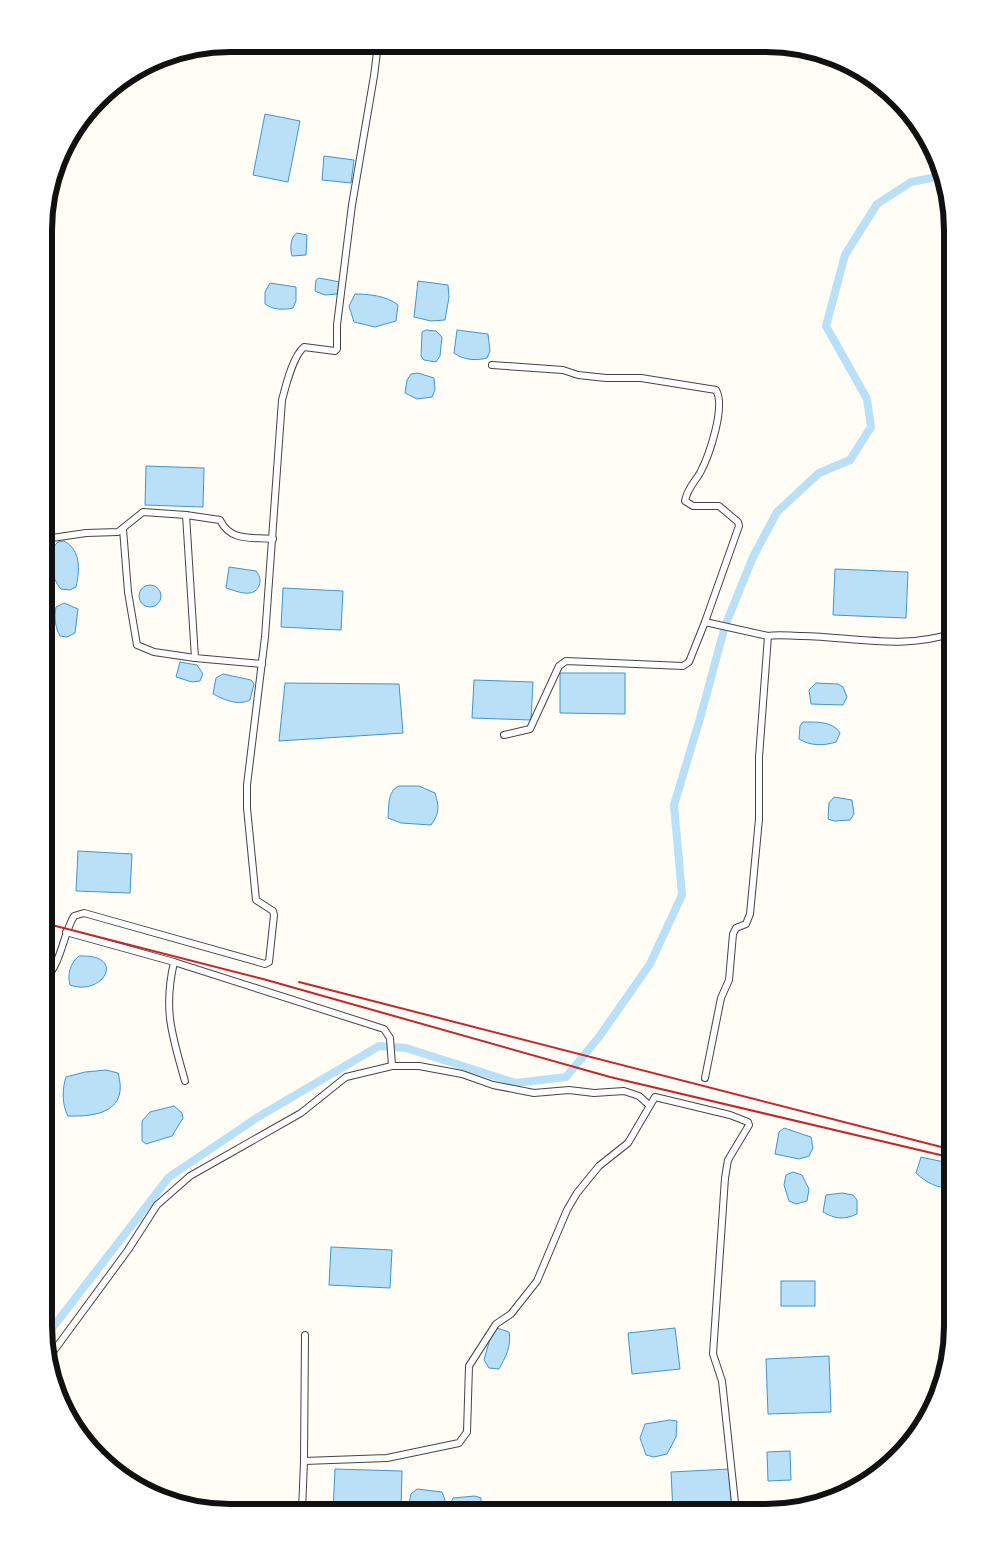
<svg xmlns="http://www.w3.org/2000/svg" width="997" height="1556" font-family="'Times New Roman',serif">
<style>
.water{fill:#b9e0f7;stroke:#3f96cf}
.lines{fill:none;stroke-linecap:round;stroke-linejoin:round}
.canal{stroke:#b9e0f7;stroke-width:8}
.minor-casing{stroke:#444;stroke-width:8}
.minor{stroke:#fff;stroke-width:6}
.rail{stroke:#c4262e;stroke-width:2}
.rim{fill:none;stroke:#111;stroke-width:6}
</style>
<rect width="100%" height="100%" fill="#fffdf5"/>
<g class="water">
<path d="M265,114L300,121L288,182L253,175Z"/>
<path d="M324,156L354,160L351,183L322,180Z"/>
<path d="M297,233L307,235L306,255L292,256C290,249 290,237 297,233Z"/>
<path d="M319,278L340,282L337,294L325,295L315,291L316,280Z"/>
<path d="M418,281L448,285L449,297L445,320L431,321L414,317Z"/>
<path d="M270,283L296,287V301L293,308C284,310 273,310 265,304V292Z"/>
<path d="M355,294C369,294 387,296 398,305L396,321L375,327L354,322L349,306Z"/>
<path d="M426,330L436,331L442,337L440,356L436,362L424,360L421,356L422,332Z"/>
<path d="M457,330L488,334L490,351L487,358C476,361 463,360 454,353Z"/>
<path d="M418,373L434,378L435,390L432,397L417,399L405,393L407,380L411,374Z"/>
<path d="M146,466L204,468L203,507L145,505Z"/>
<path d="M64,541C81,550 80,570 76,587L70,590L61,589C51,579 46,552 58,542Z"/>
<path d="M229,567L256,571C260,576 261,580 259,586C253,599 236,591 226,588Z"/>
<path d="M835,569L908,572L906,618L833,615Z"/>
<circle cx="150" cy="596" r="11"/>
<path d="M283,588L343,591L341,630L281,627Z"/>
<path d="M64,603L78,609L75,633L67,637L60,636C55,627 54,617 56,607Z"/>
<path d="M180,662L197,665L203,674L200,681L192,682L176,677Z"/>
<path d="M560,673H625V714L560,713Z"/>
<path d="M223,674L251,680L254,684L250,700C238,706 225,700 213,694L216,678Z"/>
<path d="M474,680L533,682L531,720L472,718Z"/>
<path d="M285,683L399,684L403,733L279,741Z"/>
<path d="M816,683L838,684L843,687L847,697L843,705L811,704L809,690Z"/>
<path d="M803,722C815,722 833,721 840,733L836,742C824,746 810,746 799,739L800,726Z"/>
<path d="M399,786H419L435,793C439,806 440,813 431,825L401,823L388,818C389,807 387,791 399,786Z"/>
<path d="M834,797L852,800L854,814L850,820L834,821L828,819L829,803Z"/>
<path d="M78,851L132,854L130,893L76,891Z"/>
<path d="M79,956C128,954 103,997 70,985C67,975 70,963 79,956Z"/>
<path d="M106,1070L118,1073C129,1111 98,1117 68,1116C62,1106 62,1089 66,1077L85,1072Z"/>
<path d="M174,1106L182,1113L183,1118L172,1136L146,1144L142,1141V1121L150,1112Z"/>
<path d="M784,1128L811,1137L813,1148L809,1156L799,1159L775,1154L779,1132Z"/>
<path d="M921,1157L953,1164V1188C938,1189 927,1183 916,1173Z"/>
<path d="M793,1172L802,1175L809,1189L807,1201L796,1204L789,1201L784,1185L786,1175Z"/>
<path d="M842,1193L853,1195L857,1200V1214C844,1220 835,1219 823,1212L826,1195Z"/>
<path d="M331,1247L392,1250L390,1288L329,1285Z"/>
<rect x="781" y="1281" width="34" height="25"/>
<path d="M497,1328L509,1332C512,1346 505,1358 499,1369L489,1368L484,1360L491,1335Z"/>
<path d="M675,1328L680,1369L632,1374L628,1333Z"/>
<path d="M829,1356L831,1412L768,1414L766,1359Z"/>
<path d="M670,1420L677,1421L676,1437L667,1454L654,1457L646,1455L640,1438L645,1424Z"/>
<path d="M790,1451L791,1480L768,1481L767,1452Z"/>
<path d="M335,1469L402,1471L401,1511H333Z"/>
<path d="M729,1469L732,1512H673L671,1472Z"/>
<path d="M417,1489L442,1492L445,1500L444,1510L407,1511L411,1494Z"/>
<path d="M475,1496L481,1498V1511H447L453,1498Z"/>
</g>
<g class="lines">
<path class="canal" d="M46,1336L169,1177L258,1117L379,1046L406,1048L516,1083L566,1077L599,1037L650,964L682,895L674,805L701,715L725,626L753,557L777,512L819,473L850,460L871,427L867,399L826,326L845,255L877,204L911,182L942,176"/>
<defs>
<g id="minor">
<path d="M492,365L563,370L578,375L606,378H641L716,390C726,407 709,456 700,473C694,483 687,489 685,501L693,506H719L738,522L739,526L705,622"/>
<path d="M186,515L220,520C231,542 251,537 273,539"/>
<path d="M123,529L128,592L137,645L154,652L195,658"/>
<path d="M45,539L86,533L118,532L143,512L186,515L195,658L262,664"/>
<path d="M504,735L530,729L559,666L566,661L683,666L689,662L705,622L768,636"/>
<path d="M66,932L174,962C163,1010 172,1035 185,1081"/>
<path d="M174,962L384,1029L390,1038L392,1066"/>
<path d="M44,980C62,963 62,937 74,916L84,913L265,964L269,962L274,915L273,911L256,900L247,808V785L265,637L282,400C286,385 293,356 304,347L335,351L337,349V325L352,205L374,76L378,44"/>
<path d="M705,1078L721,998L729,980L733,934L736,928L746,924L750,914L759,819V757L768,636C778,634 791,636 802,636C853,637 904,650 953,633"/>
<path d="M50,1356L128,1250L157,1205L190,1176L301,1113L346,1077L392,1066H419L462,1074L493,1085L534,1093L569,1090L594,1093L624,1091L639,1096L649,1105"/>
<path d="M304,1461L305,1335"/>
<path d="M302,1511L304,1461L387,1458L459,1443L467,1432L469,1366L496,1324L511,1314L537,1281L567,1210L577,1193L599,1166L628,1143L655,1097L730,1115L748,1122L749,1125L728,1160L725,1178L713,1354L722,1381L736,1512"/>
<path d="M766,1512L777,1510"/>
</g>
</defs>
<use href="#minor" class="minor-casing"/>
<use href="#minor" class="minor"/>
<g class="rail">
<path d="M44,923L263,979L610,1077L953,1158"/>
<path d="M299,982L953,1150"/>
</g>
</g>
<path d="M0 0H997V1556H0ZM230 52H766A178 178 0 0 1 944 230V1326A178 178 0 0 1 766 1504H230A178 178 0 0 1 52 1326V230A178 178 0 0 1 230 52Z" fill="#fff" fill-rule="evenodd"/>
<path class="rim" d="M230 52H766A178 178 0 0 1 944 230V1326A178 178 0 0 1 766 1504H230A178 178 0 0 1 52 1326V230A178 178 0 0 1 230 52Z"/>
</svg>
